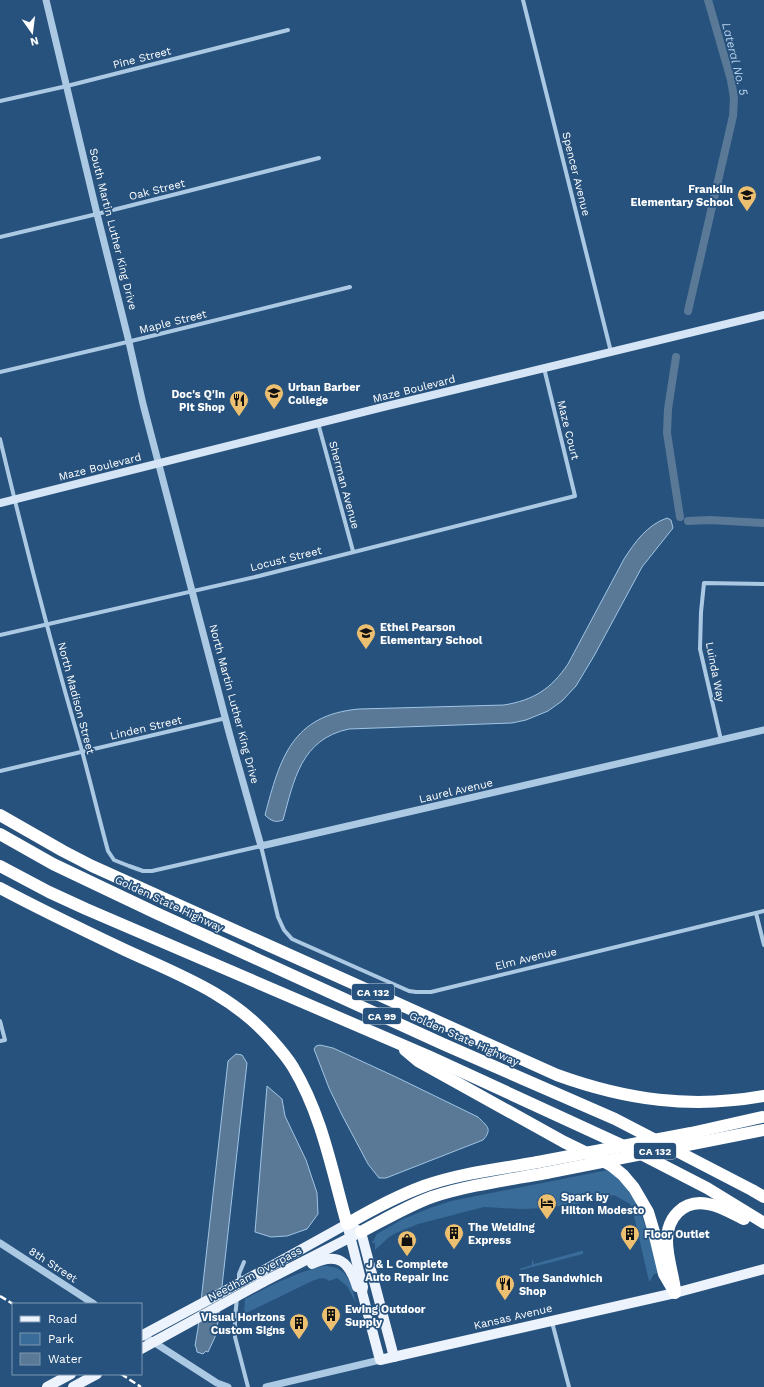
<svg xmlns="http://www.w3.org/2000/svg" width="764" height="1387" font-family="'Work Sans',sans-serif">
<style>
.green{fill:#3a6c9a}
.water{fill:#5a7997;stroke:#a0c5e5}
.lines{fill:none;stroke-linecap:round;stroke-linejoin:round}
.canal{stroke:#5a7997;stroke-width:8}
.minor{stroke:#acc9e4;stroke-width:4}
.tertiary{stroke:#acc9e4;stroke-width:7}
.secondary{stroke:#d5e5f5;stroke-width:8}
.primary{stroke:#ecf3fd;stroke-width:10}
.motorway{stroke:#fff;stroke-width:12}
.rail{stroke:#fff;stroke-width:2.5;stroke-dasharray:7 3;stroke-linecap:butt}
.primary-bridge{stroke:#ecf3fd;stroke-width:10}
.motorway-bridge{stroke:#fff;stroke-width:12}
.labels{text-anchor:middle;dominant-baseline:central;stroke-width:3.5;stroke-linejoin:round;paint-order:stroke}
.shield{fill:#27527d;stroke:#becbd8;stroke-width:1}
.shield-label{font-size:10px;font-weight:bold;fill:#fff}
.street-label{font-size:11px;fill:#fff;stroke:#27527d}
.poi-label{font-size:11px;font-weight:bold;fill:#fff;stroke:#27527d;text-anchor:start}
.water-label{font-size:12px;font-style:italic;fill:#b7d3ec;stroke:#27527d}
</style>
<rect width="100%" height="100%" fill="#27527d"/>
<g class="green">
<path d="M608,1170C612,1174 617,1177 620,1181C641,1201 652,1244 658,1273L654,1274L650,1281H649L633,1212L630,1204L614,1195L582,1203L547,1208L521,1209L484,1207L418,1224L396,1233L389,1237L375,1250V1243H372L377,1234L401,1220L430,1208L451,1201Z"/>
<path d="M581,1251H583V1254L521,1270L519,1269L532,1265V1259L534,1264Z"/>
<path d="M324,1266C348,1266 351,1283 356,1303L347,1286L337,1278L329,1281C323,1276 317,1279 310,1282L244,1314L245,1299C267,1287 299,1271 324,1266Z"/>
</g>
<g class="water">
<path d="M667,518L671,520L673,528L642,567L594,656L576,686L562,701L548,711L526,720L512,723L349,729C301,739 294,780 283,820C275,823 271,821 265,815C280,758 292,715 359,709L504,705C534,700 551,689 568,664L624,559C635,542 647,525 667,518Z"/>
<path d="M320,1045L333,1048L396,1077L478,1117C487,1126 493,1129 483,1140L386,1178H379L368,1164L342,1115L329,1088L314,1049L316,1046Z"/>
<path d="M236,1054L242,1055L247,1063L218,1322L215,1337L208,1352L206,1351L203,1354L197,1352L196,1347L195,1346L198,1328L228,1061Z"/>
<path d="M267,1086L282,1099L285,1116L306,1160L317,1193L318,1214L307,1229L287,1236L271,1237L255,1232Z"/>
</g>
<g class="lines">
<g class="canal">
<path d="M688,311L733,116L734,98L731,80L708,0"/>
<path d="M676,357L668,409L667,433L680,517"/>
<path d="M688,521L710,520L764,523"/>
</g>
<g class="minor">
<path d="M523,0L611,352"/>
<path d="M0,101L67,86L288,30"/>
<path d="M0,237L97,214L319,158"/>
<path d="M0,372L119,344L350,287"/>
<path d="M318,423L353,551"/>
<path d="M0,439C25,544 52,648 82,751C91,784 99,818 108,851L114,860L129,866L143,871H152L261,846L278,917L284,930L292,939L409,991L416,992H431L764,911"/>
<path d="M0,635L259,576L575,496L544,368"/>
<path d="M721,740L700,649L701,612L704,583L764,584"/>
<path d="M0,771L226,718"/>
<path d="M756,913L764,945"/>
<path d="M0,1021L5,1040L0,1041"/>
<path d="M239,1282V1274L244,1262"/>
<path d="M237,1297L235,1319V1337L248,1387"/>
<path d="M552,1322L569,1387"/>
</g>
<g class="tertiary">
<path d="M46,0L97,214L129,342L143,404L230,736L261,846L764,730"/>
<path d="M0,1243L94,1304"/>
<path d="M141,1334L217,1383L228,1387"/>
<path d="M266,1387L380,1360"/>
</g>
<path class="secondary" d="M0,503L383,407L764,315"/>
<g class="primary">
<path d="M347,1224L363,1287L362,1292L380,1360L675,1293L764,1269"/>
<path d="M347,1224L361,1232L394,1357"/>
<path d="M312,1264C338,1252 349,1261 357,1287"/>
<path d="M264,1270L347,1224"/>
<path d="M263,1282L355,1235"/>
<path d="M47,1387L71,1374"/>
<path d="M73,1387L97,1374"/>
</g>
<g class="motorway">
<path d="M0,815L63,851L92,866L557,1075C626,1100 691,1109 764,1096"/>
<path d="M0,834L53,864L156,913L443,1044L615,1119L752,1190L764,1197"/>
<path d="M0,866L49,892L86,909L428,1056L641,1154L707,1188L764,1223"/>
<path d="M0,888C41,910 83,930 125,950C179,975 230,993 271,1039C279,1048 287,1057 293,1067C322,1115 332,1171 347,1224C371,1210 397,1196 424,1186C460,1173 500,1169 538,1162"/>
<path d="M405,1050L418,1061L564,1142L601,1160L612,1166L623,1175L634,1188L648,1212L654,1232L664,1274L675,1293"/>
<path d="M361,1232C384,1220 407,1206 432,1197C469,1185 508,1180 546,1173"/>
<path d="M675,1290C673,1274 667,1257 667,1241C667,1218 683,1199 708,1204C721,1206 733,1214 744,1219"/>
</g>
<g class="rail">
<path d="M0,1296L13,1304"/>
<path d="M121,1374L141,1387"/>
</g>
<g class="primary-bridge">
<path d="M141,1336L264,1270"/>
<path d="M141,1349L263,1282"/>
</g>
<g class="motorway-bridge">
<path d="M538,1162L691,1133L762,1117"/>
<path d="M546,1173L764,1130"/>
</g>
</g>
<defs>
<symbol id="school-pin" viewBox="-11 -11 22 30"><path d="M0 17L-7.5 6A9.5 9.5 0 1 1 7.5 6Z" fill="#edc071" stroke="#27527d"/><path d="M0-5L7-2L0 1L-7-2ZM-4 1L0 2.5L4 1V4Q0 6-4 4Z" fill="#111"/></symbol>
<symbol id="restaurant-pin" viewBox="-11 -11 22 30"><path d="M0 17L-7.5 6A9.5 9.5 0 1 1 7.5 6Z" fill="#edc071" stroke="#27527d"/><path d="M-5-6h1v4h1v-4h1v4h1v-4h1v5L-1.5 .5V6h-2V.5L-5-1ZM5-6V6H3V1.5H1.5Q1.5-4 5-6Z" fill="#111"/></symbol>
<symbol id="hotel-pin" viewBox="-11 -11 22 30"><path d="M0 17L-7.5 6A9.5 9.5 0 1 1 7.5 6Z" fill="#edc071" stroke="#27527d"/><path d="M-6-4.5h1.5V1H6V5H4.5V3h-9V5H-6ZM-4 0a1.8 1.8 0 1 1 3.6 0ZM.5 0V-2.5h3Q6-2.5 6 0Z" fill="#111"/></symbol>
<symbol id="building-pin" viewBox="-11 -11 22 30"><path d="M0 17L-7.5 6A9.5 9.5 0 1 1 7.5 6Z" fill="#edc071" stroke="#27527d"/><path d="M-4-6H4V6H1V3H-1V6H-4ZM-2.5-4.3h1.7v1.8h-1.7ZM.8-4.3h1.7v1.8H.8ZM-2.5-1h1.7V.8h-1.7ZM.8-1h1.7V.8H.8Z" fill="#111"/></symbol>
<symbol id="shop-pin" viewBox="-11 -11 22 30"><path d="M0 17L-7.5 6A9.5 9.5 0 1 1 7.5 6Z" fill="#edc071" stroke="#27527d"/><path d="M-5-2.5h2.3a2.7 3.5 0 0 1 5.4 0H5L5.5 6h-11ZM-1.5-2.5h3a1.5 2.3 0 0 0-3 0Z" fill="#111"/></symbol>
</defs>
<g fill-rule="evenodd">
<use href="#school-pin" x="736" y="184" width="22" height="30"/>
<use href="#school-pin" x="263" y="382" width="22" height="30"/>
<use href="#restaurant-pin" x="228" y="389" width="22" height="30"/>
<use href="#school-pin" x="355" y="622" width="22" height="30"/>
<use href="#hotel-pin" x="536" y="1192" width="22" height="30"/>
<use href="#building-pin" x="443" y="1222" width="22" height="30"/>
<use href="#building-pin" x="619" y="1223" width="22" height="30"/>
<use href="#shop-pin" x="396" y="1229" width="22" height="30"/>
<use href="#restaurant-pin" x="494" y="1273" width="22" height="30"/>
<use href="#building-pin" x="320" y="1304" width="22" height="30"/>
<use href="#building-pin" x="288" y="1312" width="22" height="30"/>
</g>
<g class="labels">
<g class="shield">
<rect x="352" y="984" width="42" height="16" rx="3"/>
<rect x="363" y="1008" width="38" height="16" rx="3"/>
<rect x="634" y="1143" width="42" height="16" rx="3"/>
</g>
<g class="shield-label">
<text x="373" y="992">CA 132</text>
<text x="382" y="1016">CA 99</text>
<text x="655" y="1151">CA 132</text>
</g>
<g class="street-label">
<text transform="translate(142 58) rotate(-14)">Pine Street</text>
<text transform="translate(576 174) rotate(76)">Spencer Avenue</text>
<text transform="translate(157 190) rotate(-14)">Oak Street</text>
<text transform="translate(113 229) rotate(76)">South Martin Luther King Drive</text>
<text transform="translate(173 322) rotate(-14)">Maple Street</text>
<text transform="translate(414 389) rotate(-14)">Maze Boulevard</text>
<text transform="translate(568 430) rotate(76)">Maze Court</text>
<text transform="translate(100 467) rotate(-14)">Maze Boulevard</text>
<text transform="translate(344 485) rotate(75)">Sherman Avenue</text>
<text transform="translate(286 559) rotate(-14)">Locust Street</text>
<text transform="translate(715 672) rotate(79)">Luinda Way</text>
<text transform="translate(76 698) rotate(75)">North Madison Street</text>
<text transform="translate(234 704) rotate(75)">North Martin Luther King Drive</text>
<text transform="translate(146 728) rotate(-13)">Linden Street</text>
<text transform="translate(456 791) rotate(-13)">Laurel Avenue</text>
<text transform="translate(169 904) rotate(25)">Golden State Highway</text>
<text transform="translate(526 959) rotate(-14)">Elm Avenue</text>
<text transform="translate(464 1039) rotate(24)">Golden State Highway</text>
<text transform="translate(53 1265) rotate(33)">8th Street</text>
<text transform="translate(255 1274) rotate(-28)">Needham Overpass</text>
<text transform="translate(513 1317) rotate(-13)">Kansas Avenue</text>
</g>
<g class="poi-label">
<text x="733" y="189" text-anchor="end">Franklin<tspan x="733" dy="13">Elementary School</tspan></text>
<text x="288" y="387">Urban Barber<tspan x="288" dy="13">College</tspan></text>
<text x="225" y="394" text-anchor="end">Doc's Q'In<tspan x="225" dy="13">Pit Shop</tspan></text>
<text x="380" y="627">Ethel Pearson<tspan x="380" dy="13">Elementary School</tspan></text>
<text x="561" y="1197">Spark by<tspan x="561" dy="13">Hilton Modesto</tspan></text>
<text x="468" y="1227">The Welding<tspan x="468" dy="13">Express</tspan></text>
<text x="644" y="1234">Floor Outlet</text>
<text x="407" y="1264" text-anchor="middle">J &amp; L Complete<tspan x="407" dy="13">Auto Repair Inc</tspan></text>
<text x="519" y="1278">The Sandwhich<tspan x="519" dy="13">Shop</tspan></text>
<text x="345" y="1309">Ewing Outdoor<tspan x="345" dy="13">Supply</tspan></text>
<text x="285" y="1317" text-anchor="end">Visual Horizons<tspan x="285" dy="13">Custom Signs</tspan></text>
</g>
<g class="water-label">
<text transform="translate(735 59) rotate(76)">Lateral No. 5</text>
</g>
</g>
<rect x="12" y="1303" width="130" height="72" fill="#27527d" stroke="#7d97b1"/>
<rect x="20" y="1316" width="20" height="6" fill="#ecf3fd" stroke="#7d97b1"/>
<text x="48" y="1323" font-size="12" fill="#ffffff">Road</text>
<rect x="20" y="1333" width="20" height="12" fill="#3a6c9a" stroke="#7d97b1"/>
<text x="48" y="1343" font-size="12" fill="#ffffff">Park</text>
<rect x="20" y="1353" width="20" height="12" fill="#5a7997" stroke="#7d97b1"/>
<text x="48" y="1363" font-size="12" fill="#ffffff">Water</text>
<g transform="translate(32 32) rotate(166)" stroke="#27527d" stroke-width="3" paint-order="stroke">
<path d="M0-3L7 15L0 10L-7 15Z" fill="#ffffff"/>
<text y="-6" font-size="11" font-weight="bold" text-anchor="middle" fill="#ffffff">N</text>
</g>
</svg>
